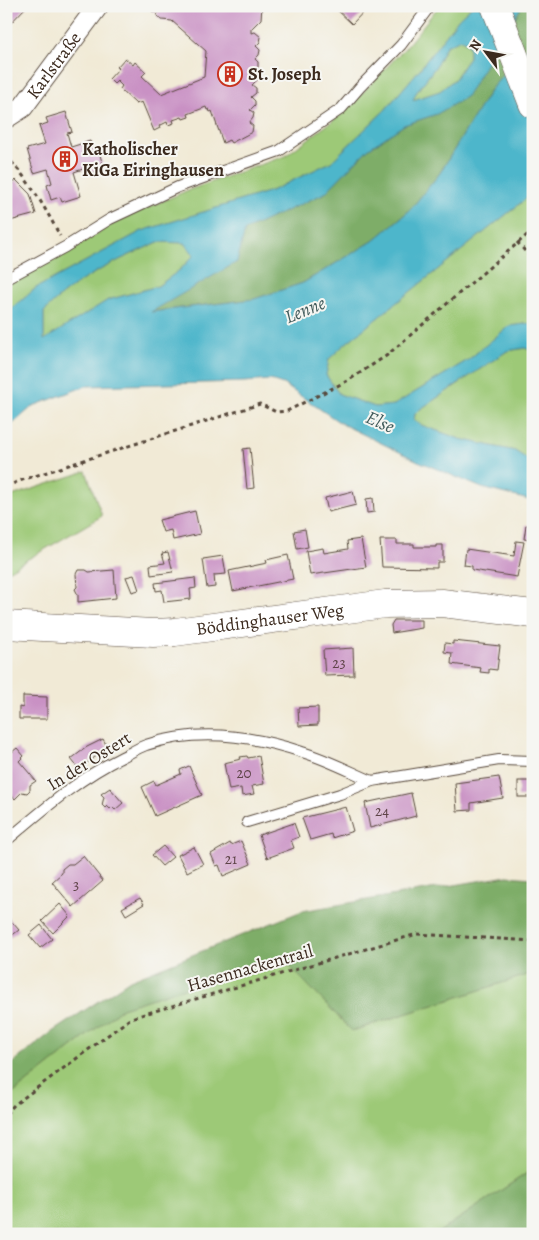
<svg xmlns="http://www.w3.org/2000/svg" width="539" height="1240" font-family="Alegreya,serif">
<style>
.green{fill:#9dc977;stroke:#6c7a4a}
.forest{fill:#7ead68;stroke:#5c6c43}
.water{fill:#4db6cb;stroke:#447074;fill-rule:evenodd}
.building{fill:#c991c4}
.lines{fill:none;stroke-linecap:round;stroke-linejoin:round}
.lane-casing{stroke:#56473a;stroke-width:12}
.street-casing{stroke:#56473a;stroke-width:22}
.secondary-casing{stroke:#56473a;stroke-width:29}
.path{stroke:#56473a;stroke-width:3;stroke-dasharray:4 4;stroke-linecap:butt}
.lane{stroke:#fff;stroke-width:10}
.street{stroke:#fff;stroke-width:20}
.secondary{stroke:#fff;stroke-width:28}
.labels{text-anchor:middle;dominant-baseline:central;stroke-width:4;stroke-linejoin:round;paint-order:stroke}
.number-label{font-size:15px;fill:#5e4448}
.street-label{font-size:18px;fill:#3b2a1e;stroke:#f6f6f2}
.poi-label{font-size:18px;font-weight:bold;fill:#3b2a1e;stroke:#f6f6f2;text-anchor:start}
.water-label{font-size:19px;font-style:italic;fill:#415b5b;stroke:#f6f6f2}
</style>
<rect width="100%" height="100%" fill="#f6f6f2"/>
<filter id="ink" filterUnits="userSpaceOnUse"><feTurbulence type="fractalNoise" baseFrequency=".02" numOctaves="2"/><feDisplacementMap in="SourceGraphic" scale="10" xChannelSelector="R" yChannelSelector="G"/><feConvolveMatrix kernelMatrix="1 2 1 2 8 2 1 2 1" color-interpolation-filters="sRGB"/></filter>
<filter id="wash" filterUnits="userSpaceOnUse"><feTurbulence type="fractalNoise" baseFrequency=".0096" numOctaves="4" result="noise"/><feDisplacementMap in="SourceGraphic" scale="20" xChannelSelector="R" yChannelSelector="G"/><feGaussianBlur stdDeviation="1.12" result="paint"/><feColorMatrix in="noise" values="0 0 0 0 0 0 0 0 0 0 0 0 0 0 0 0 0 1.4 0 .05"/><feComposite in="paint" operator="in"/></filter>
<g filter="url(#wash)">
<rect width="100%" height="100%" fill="#f1ead6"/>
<g class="green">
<path d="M439,6H469L470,8L459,18L420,69L385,110L331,162L271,191L142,231L36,288L6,314V285L70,251L115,222L186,191L285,156L342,114L405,48Z"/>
<path d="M460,39L469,45V57L455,79L440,91L413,100L416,93L436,66L446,46Z"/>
<path d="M533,193V323L509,326L468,360L394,405L375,407L339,394L326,375L329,359L345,344Z"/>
<path d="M158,242L185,243L194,255L181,269L158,286L108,300L44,341V312C75,278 117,261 158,242Z"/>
<path d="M525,348L533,351V463L515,451L460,439L421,425L414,421L415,414L419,410L507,351Z"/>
<path d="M86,471L102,516L6,572V498Z"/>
<path d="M281,956L352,1031L533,973V1169L436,1234H6V1099L122,1008Z"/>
</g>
<g class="forest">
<path d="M522,6H533V41L491,89L440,173L410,210L373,241L303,283L254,299L149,312L237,262L244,230L325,193L368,149L404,125L437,114L488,62Z"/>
<path d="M507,876L533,878V973L352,1031L281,957L122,1008L6,1099V1068L52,1032L130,980L302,911Z"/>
<path d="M533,1169V1234H436Z"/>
</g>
<path class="water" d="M472,6H522L466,97L437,114L404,125L368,149L325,193L245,230L237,262L151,312L254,299L303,283L373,241L410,210L440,173L491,89L533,41V193L345,344L329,359L326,375L339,394L375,407L394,405L468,360L509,326L533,323V351L525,348L507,351L419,410L415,414L414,420L421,425L460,439L515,451L533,463V501L482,488L418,461L342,424L283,384L270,380L244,382L86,386L33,406L6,430V314L36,288L142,231L271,191L331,162L385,110L420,69L459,18ZM461,39L469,45V57L455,79L440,91L413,100L416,93L436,66L446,46ZM158,242L185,243L194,255L181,269L158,286L108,300L44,340V312C75,278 117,261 158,242Z"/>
<g id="blocks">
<g class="building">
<path d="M6,6H27L6,28Z"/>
<path d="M148,6H227L229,8L230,6H262L261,19L251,29V33L255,32L261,37L260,42L256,46L260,50L259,55L255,59L258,62V67L254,72L257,75V80L252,85L256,88V93L251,97L255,101V105L250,110L254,113L253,118L249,123L253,126L252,132L231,143L229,140L223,143L212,111L210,112L209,109L207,110L206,107L188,114L189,117L183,119L182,117L173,120L174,123L168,125L167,122L159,126L160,128L154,131L142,102L136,104L120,89L122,86L117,81L114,84L109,79L119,68L117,67L125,58L133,65L135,62L146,72L142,76L161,94L204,77L206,51L172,21L162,20L157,16L158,12H153Z"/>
<path d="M333,6H369L352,24Z"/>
<path d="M66,112L72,132L67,133L71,147L90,141L93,149L98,148L104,169L85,175L83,169L74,172L81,196L62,202L60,197L51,200L47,185L52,183L48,169L34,173L27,149L45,144L39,126L48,123L46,118Z"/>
<path d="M16,180L30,194L36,214L6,222V190Z"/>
<path d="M250,448L254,488L247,489L243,449Z"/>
<path d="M353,491L356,505L328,512L325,498Z"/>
<path d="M373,498L374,512L367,513L366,499Z"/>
<path d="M195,511L200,534L173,540L171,530L163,532L159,520Z"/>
<path d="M526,525L533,526L532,540L524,539Z"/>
<path d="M305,529L308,547L297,549L294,531Z"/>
<path d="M361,539L366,567L310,575L306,551L323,548L324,553L348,549L347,541Z"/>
<path d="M380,540H397V544H414V547H436V545H443V562H437V568L382,567Z"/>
<path d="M516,541L524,542L517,577L472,570V566L464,565L466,549L514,556Z"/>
<path d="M168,552L173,572L151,575L150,565L165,563L162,553Z"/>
<path d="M288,555L293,579L233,591L229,571L267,563L266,560Z"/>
<path d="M223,556L226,574L214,575L215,587L207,588L203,559Z"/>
<path d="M78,570H86L89,572L114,570L116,598L78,602V595L75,589L77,587L76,574Z"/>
<path d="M134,575L139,590L132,592L126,577Z"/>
<path d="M195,578L196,588L190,589L191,599L164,602L162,590L156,591L155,583Z"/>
<path d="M394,620H422V628L392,633L391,625Z"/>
<path d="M453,641L500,646L497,670L489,669V673L480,672L481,668L451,664L452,653L444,652L445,643L453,644Z"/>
<path d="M353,648L354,675L325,676L323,650Z"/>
<path d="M23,696L47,697V719H19V707L23,708Z"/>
<path d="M318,707V725L299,726L298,708Z"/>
<path d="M103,739L109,750L95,757L79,769L71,759L87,747Z"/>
<path d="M17,748L24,756L19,761L36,781L30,785V790L27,793L22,792L15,799L6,789V757Z"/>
<path d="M247,756L248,758L259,756L264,784L252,786L254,794L242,796L241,788L229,790L224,763L241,759L240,757Z"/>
<path d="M189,766L202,795L155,816L142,787L154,781L156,785L181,774L180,770Z"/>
<path d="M499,777L503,798L471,803V810L457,811L455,783Z"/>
<rect x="518" y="781" width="15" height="16"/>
<path d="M110,788L123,803L115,810L112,807L110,809L107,806L105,808L102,805L104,797L101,794Z"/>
<path d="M411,793L416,816L370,828L365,803Z"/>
<path d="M346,807L353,831L332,838L331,834L310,840L302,818Z"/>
<path d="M294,823L299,837L291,840L294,848L267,858L259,835Z"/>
<path d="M241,841L251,864L223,876L219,865L216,866L211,854L230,843L231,845Z"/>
<path d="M163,846L173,857L162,866L152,855Z"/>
<path d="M194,847L203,864L187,872L178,855Z"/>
<path d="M83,856L103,881L73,907L52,882L62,873V869L68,864H73Z"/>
<path d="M140,898L144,904L126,915L122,908Z"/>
<path d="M60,904L70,916L53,933L42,921Z"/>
<path d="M6,915L19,930L6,940Z"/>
<path d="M41,925L52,939L40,948L29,935Z"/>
</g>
</g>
</g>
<g filter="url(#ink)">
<use href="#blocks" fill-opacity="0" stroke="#56473a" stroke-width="1"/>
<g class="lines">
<defs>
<g id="lane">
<path d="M6,279L65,247L110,219L178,187L279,151L341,109L360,87L401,45L430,6"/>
<path d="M247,822L340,794L372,781L499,760L533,761"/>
<path d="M6,841C43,810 79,778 122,757C130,753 138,748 146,745C198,728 251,735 302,752C326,759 349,771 372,781"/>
</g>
<g id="street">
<path id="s1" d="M6,118L23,107L98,6"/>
</g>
<g id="secondary">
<path d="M495,6L533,104"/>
<path id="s2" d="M6,625L153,633L175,632L385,604L442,603L533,614"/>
</g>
</defs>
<use href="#lane" class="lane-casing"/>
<use href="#street" class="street-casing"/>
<use href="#secondary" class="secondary-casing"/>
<g class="path">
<path d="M6,156C30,181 44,206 60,236"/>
<path d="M517,242L533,260"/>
<path d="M6,487L19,481L260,404L276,412L287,411L349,380L386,356L533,230"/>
<path d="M6,1114L14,1105L131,1018L417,934L533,941"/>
</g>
<use href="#lane" class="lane"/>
<use href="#street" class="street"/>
<use href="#secondary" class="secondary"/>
</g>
</g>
<defs>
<symbol id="building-ring" viewBox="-11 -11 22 22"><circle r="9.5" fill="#f6f6f2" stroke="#c8321e" stroke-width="1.5"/><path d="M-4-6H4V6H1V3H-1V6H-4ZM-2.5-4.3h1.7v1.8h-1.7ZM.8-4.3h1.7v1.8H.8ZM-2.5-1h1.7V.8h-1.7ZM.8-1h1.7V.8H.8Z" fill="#c8321e"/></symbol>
</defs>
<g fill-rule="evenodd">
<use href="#building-ring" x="216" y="60" width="28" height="28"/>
<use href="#building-ring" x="51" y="145" width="28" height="28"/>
</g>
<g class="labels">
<g class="number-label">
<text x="339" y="663">23</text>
<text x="244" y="773">20</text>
<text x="382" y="811">24</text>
<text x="231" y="859">21</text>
<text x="76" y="885">3</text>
</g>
<g class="street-label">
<text stroke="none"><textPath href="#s1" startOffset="72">Karlstraße</textPath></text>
<text stroke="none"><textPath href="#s2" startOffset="265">Böddinghauser Weg</textPath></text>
<text transform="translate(89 761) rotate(-32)">In der Ostert</text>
<text transform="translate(250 968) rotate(-16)">Hasennackentrail</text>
</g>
<g class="poi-label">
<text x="248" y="74">St. Joseph</text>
<text x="82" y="149">Katholischer<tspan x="82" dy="21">KiGa Eiringhausen</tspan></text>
</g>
<g class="water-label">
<text transform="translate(305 310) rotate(-22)">Lenne</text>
<text transform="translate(380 422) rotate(24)">Else</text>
</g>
</g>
<rect width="539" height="1240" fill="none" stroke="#f6f6f2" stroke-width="25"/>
<g transform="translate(486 52) rotate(302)" stroke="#f6f6f2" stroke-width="4" paint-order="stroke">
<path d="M0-4L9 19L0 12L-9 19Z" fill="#3b2a1e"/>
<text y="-8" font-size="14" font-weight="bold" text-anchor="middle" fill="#3b2a1e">N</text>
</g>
</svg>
